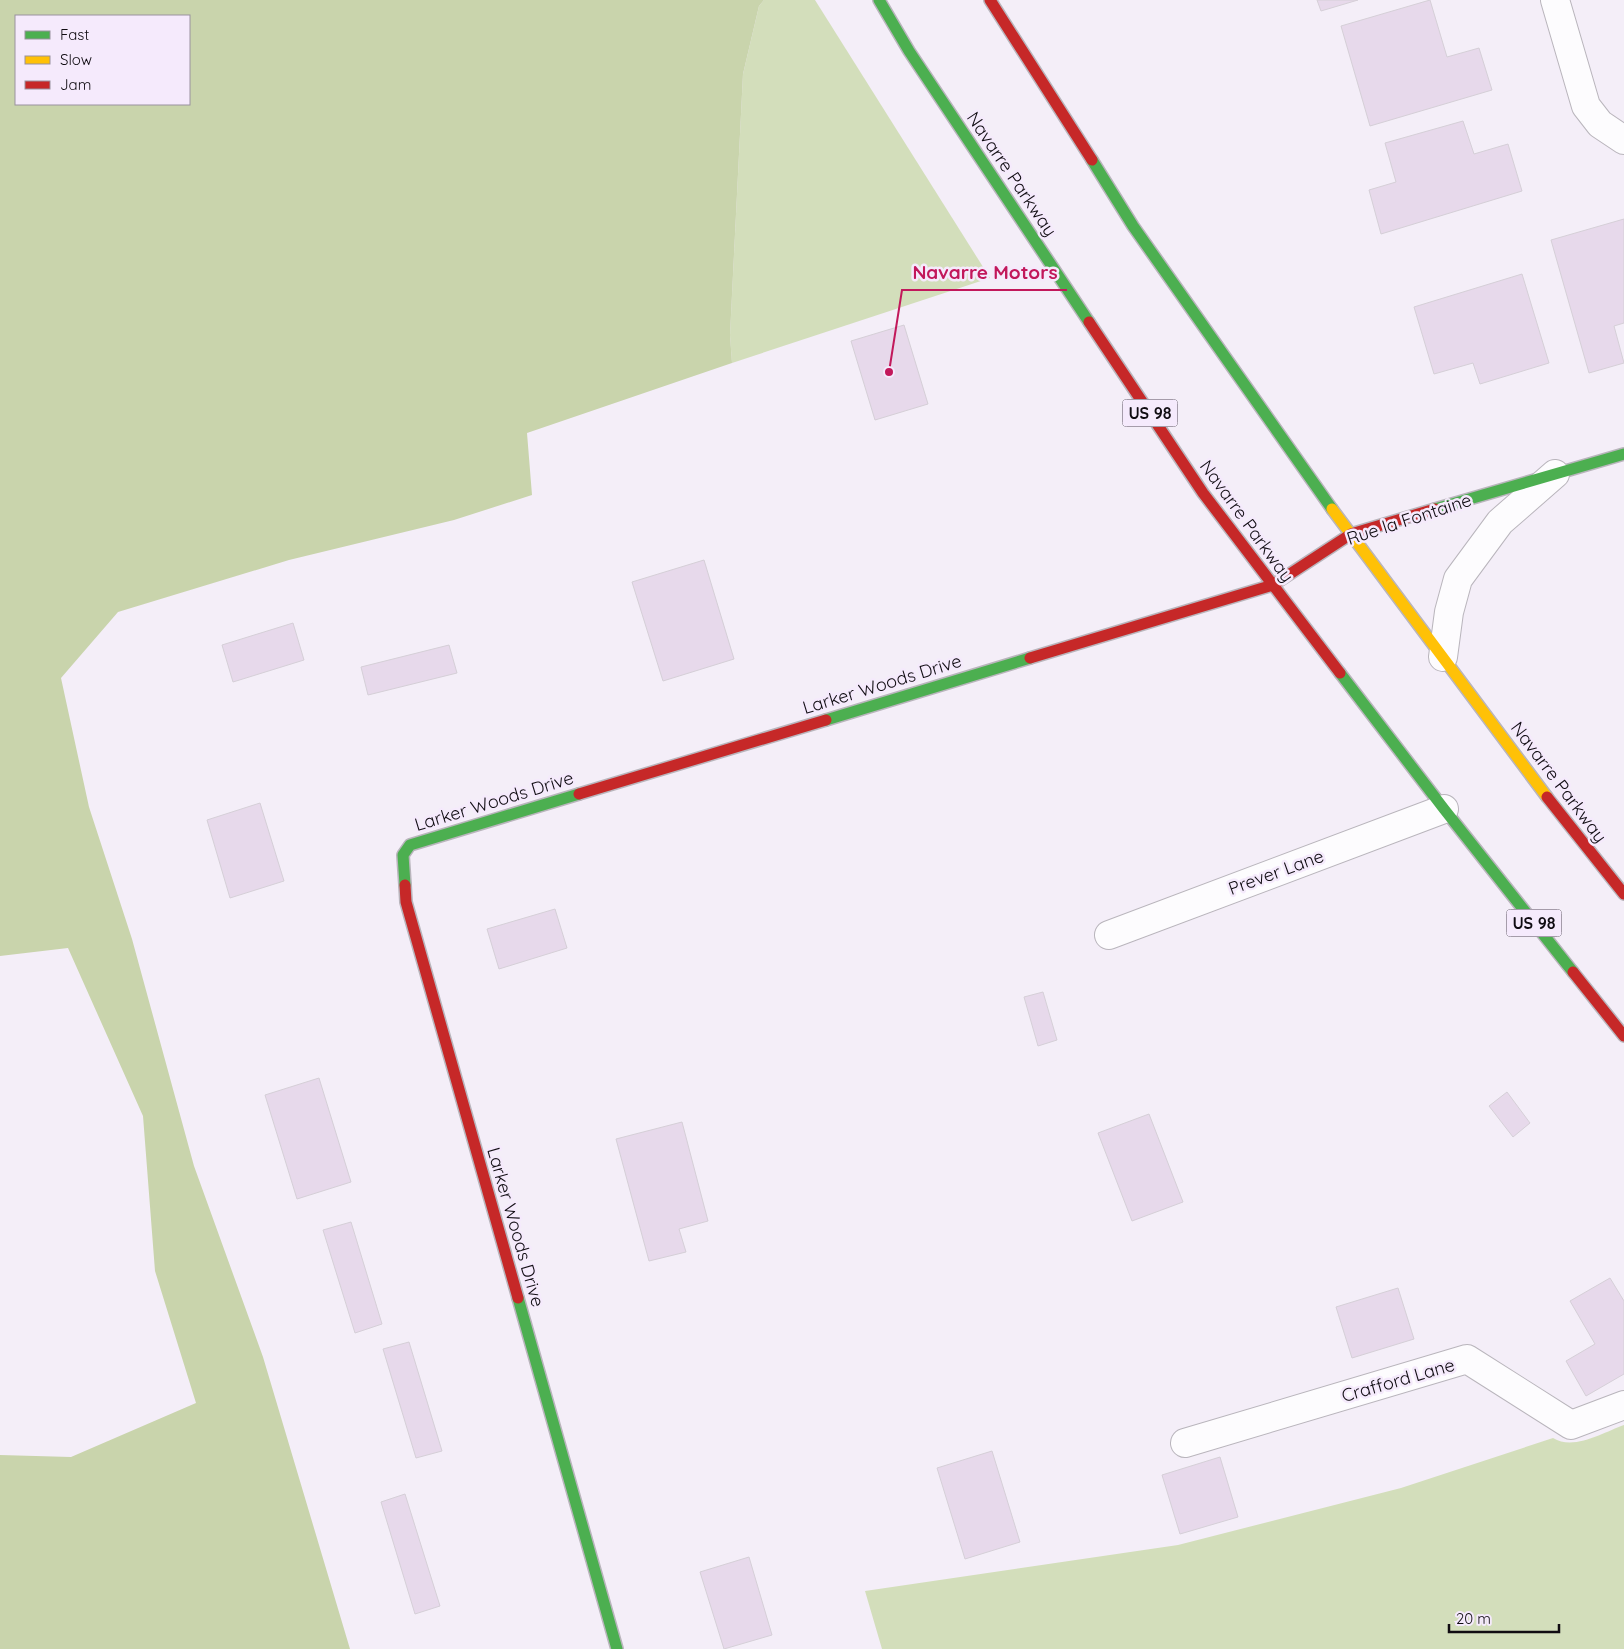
<svg xmlns="http://www.w3.org/2000/svg" width="1624" height="1649" font-family="Quicksand,sans-serif">
<style>
.green{fill:#d3debb}
.forest{fill:#c9d4ac;fill-rule:evenodd}
.building{fill:#e7d9eb;stroke:#d5cfd7}
.lines{fill:none;stroke-linecap:round;stroke-linejoin:round}
.street-casing{stroke:#b9b5bc;stroke-width:30}
.fast-casing{stroke:#b9b5bc;stroke-width:14}
.slow-casing{stroke:#b9b5bc;stroke-width:14}
.jam-casing{stroke:#b9b5bc;stroke-width:14}
.street{stroke:#fdfcfe;stroke-width:28}
.fast{stroke:#4caf50;stroke-width:11}
.slow{stroke:#ffc107;stroke-width:11}
.jam{stroke:#c62828;stroke-width:11}
.labels{text-anchor:middle;dominant-baseline:central;stroke-width:5;stroke-linejoin:round;paint-order:stroke}
.shield{fill:#f5eafc;stroke:#554f58;stroke-width:1}
.shield-label{font-size:16px;font-weight:bold;fill:#100c12}
.street-label{font-size:18px;fill:#100c12;stroke:#f5eafc}
.leader{fill:none;stroke:#c2185b;stroke-width:2}
.callout-dot{fill:#c2185b;stroke:#f5eafc;stroke-width:2}
.callout-label{font-size:19px;text-anchor:middle;font-weight:bold;fill:#c2185b;stroke:#f5eafc;stroke-width:5;stroke-linejoin:round;paint-order:stroke}
</style>
<rect width="100%" height="100%" fill="#f4eef8"/>
<g class="green">
<path d="M764,0H815L990,278L732,363L730,335L743,74L759,6Z"/>
<path d="M1624,1425V1649H882L865,1591L1178,1545L1401,1488L1553,1438C1574,1451 1604,1432 1624,1425Z"/>
</g>
<path class="forest" d="M0,0H764L759,6L743,74L730,335L732,363L527,433L532,495L454,520L289,560L118,612L61,678L89,807L132,939L194,1166L263,1357L350,1649H0V1455L71,1457L196,1403L155,1271L143,1116L68,948L0,956ZM189,16V104H16V16Z"/>
<g class="building">
<path d="M1317,0H1358L1321,11Z"/>
<path d="M1430,0L1447,57L1479,48L1492,90L1370,126L1341,26Z"/>
<path d="M1463,121L1474,154L1508,144L1522,191L1381,234L1369,190L1396,182L1385,143Z"/>
<path d="M1624,219V323L1614,326L1624,363L1589,373L1551,240Z"/>
<path d="M1522,274L1549,363L1480,384L1473,363L1434,374L1414,307Z"/>
<path d="M904,325L928,404L875,420L851,341Z"/>
<path d="M704,560L734,659L663,681L632,582Z"/>
<path d="M293,623L304,660L233,682L222,645Z"/>
<path d="M449,645L457,673L368,695L361,667Z"/>
<path d="M260,803L284,881L230,898L207,820Z"/>
<path d="M555,909L567,948L499,969L487,929Z"/>
<path d="M1043,992L1057,1040L1038,1046L1024,997Z"/>
<path d="M319,1078L351,1182L297,1199L265,1095Z"/>
<path d="M1507,1092L1530,1123L1513,1137L1489,1106Z"/>
<path d="M1149,1114L1183,1202L1132,1221L1098,1133Z"/>
<path d="M682,1122L708,1221L679,1229L686,1252L649,1261L616,1139Z"/>
<path d="M351,1222L382,1324L355,1333L323,1230Z"/>
<path d="M1610,1278L1624,1301V1374L1586,1396L1566,1361L1595,1344L1570,1301Z"/>
<path d="M1398,1288L1414,1339L1352,1358L1336,1307Z"/>
<path d="M409,1342L442,1451L416,1458L383,1349Z"/>
<path d="M992,1451L1020,1542L965,1559L937,1468Z"/>
<path d="M1220,1457L1238,1517L1180,1534L1162,1475Z"/>
<path d="M405,1494L440,1606L415,1614L381,1502Z"/>
<path d="M749,1557L772,1635L724,1649L700,1572Z"/>
</g>
<g class="lines">
<defs>
<g id="street">
<path d="M1555,0L1586,106L1600,124L1624,140"/>
<path d="M1443,657L1449,612L1458,579L1500,522L1555,474"/>
<path d="M1109,935L1444,809"/>
<path d="M1185,1443L1467,1359L1571,1425L1624,1405"/>
</g>
<g id="fast">
<path d="M879,0L909,51L1089,322"/>
<path d="M1092,160L1133,226L1332,509"/>
<path d="M1435,509L1624,454"/>
<path d="M1340,673L1444,809L1573,972"/>
<path d="M826,720L1030,658"/>
<path d="M405,885L403,855L410,845L579,794"/>
<path d="M518,1298L617,1649"/>
</g>
<path id="slow" d="M1332,509L1547,797"/>
<g id="jam">
<path d="M990,0L1092,160"/>
<path d="M1089,322L1203,493L1340,673"/>
<path d="M1030,658L1273,585L1351,534L1435,509"/>
<path d="M579,794L826,720"/>
<path d="M1547,797L1624,894"/>
<path d="M405,885L406,902L518,1298"/>
<path d="M1573,972L1624,1036"/>
</g>
</defs>
<use href="#street" class="street-casing"/>
<use href="#fast" class="fast-casing"/>
<use href="#slow" class="slow-casing"/>
<use href="#jam" class="jam-casing"/>
<use href="#street" class="street"/>
<use href="#fast" class="fast"/>
<use href="#slow" class="slow"/>
<use href="#jam" class="jam"/>
</g>
<g class="labels">
<g class="shield">
<rect x="1122.5" y="399.5" width="55" height="27" rx="4"/>
<rect x="1506.5" y="909.5" width="55" height="27" rx="4"/>
</g>
<g class="shield-label">
<text x="1150" y="413">US 98</text>
<text x="1534" y="923">US 98</text>
</g>
<g class="street-label">
<text transform="translate(1012 174) rotate(56)">Navarre Parkway</text>
<text transform="translate(1409 519) rotate(-18)">Rue la Fontaine</text>
<text transform="translate(1247 521) rotate(54)">Navarre Parkway</text>
<text transform="translate(882 684) rotate(-17)">Larker Woods Drive</text>
<text transform="translate(1559 782) rotate(53)">Navarre Parkway</text>
<text transform="translate(494 801) rotate(-17)">Larker Woods Drive</text>
<text transform="translate(1276 872) rotate(-20)">Prever Lane</text>
<text transform="translate(516 1227) rotate(74)">Larker Woods Drive</text>
<text transform="translate(1398 1380) rotate(-16)">Crafford Lane</text>
</g>
</g>
<path class="leader" d="M889 372L902 290H1067"/>
<circle class="callout-dot" cx="889" cy="372" r="5"/>
<g class="callout-label">
<text x="985" y="279">Navarre Motors</text>
</g>
<rect x="15" y="15" width="175" height="90" fill="#f5eafc" stroke="#99919e"/>
<rect x="25" y="31" width="25" height="8" fill="#4caf50" stroke="#99919e"/>
<text x="60" y="40" font-size="15" fill="#100c12">Fast</text>
<rect x="25" y="56" width="25" height="8" fill="#ffc107" stroke="#99919e"/>
<text x="60" y="65" font-size="15" fill="#100c12">Slow</text>
<rect x="25" y="81" width="25" height="8" fill="#c62828" stroke="#99919e"/>
<text x="60" y="90" font-size="15" fill="#100c12">Jam</text>
<path d="M1449 1624v8h110v-8" fill="none" stroke="#100c12" stroke-width="2.5"/>
<text x="1456" y="1624" font-size="15" fill="#100c12" stroke="#f5eafc" stroke-width="4" paint-order="stroke">20 m</text>
</svg>
